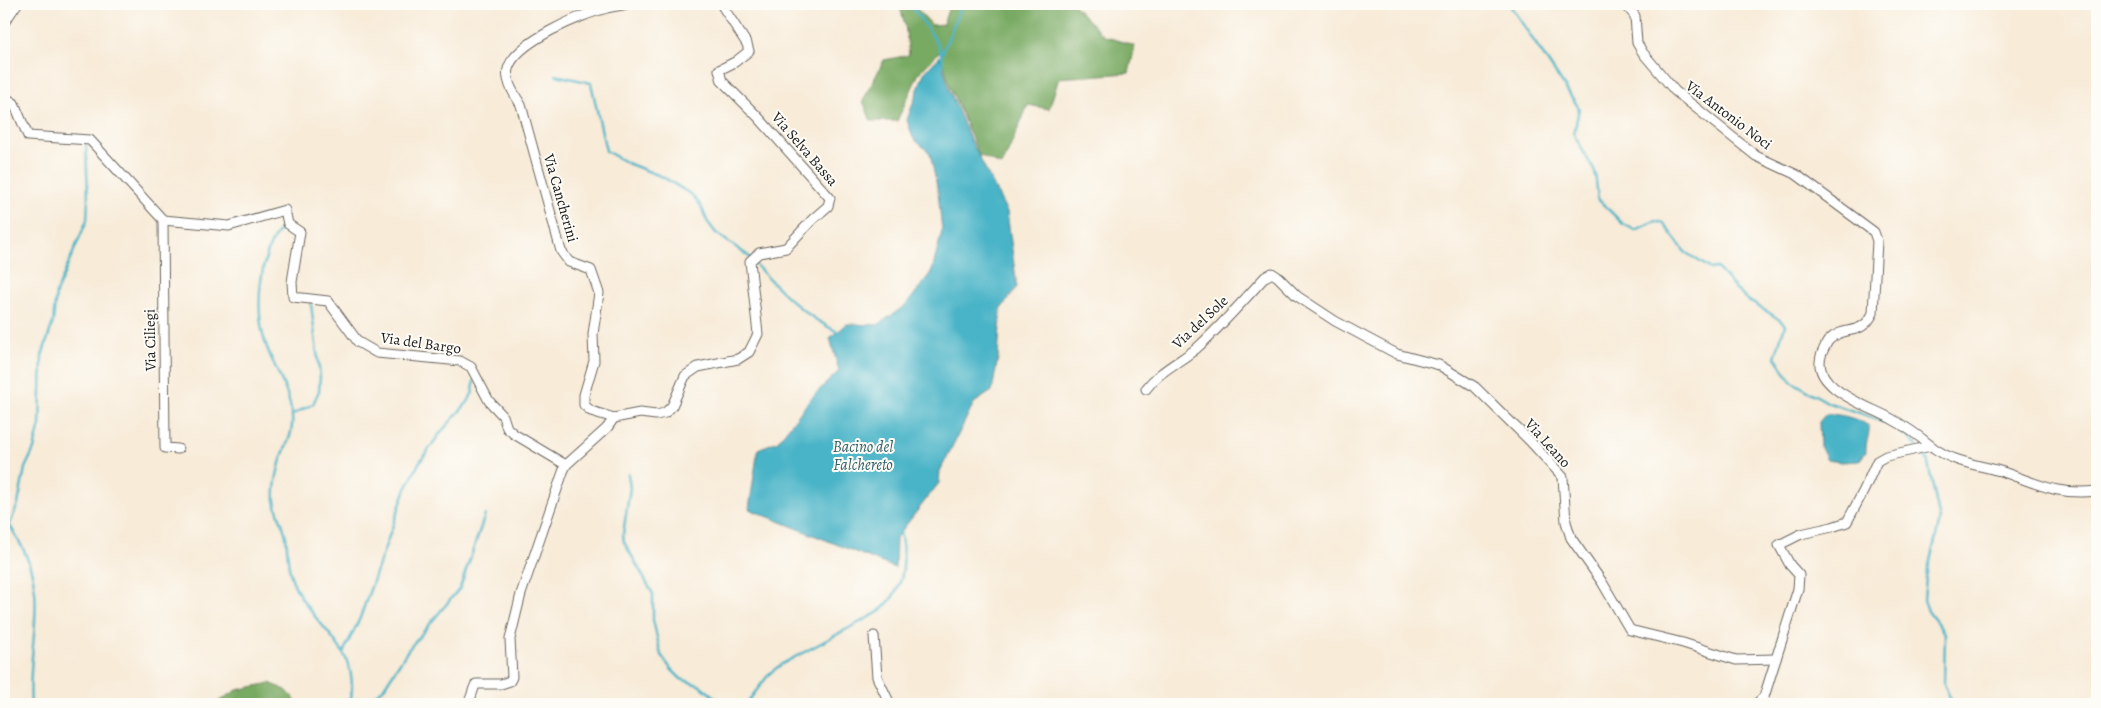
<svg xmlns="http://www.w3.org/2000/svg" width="2101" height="708" font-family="Alegreya,serif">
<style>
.forest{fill:#79aa64;stroke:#4a6340}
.water{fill:#49b4c7;stroke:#326872}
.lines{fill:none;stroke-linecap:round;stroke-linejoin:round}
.stream{stroke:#49b4c7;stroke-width:2.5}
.street-casing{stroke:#69645e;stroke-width:11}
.street{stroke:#fff;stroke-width:9}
.labels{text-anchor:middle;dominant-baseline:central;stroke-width:4;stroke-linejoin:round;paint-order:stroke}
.street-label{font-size:15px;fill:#1c1c1c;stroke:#fdfcf7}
.water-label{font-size:16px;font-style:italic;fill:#306069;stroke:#fdfcf7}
</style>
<rect width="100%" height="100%" fill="#fdfcf7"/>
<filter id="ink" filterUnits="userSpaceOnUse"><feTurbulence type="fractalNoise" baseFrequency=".02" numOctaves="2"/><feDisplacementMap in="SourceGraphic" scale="10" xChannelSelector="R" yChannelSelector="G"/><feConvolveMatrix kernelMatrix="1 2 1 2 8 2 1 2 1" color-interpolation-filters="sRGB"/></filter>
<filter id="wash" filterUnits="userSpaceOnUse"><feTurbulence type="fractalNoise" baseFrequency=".0096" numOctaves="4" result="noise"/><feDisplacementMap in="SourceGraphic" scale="20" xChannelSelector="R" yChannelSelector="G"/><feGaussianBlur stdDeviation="1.12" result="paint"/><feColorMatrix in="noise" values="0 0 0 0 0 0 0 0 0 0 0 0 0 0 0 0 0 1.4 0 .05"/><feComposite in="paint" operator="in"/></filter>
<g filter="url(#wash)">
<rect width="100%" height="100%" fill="#f8ebd8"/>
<g class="forest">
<path d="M899,4H916L918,10L932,25L943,24L950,4H1073L1104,36L1135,46L1129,73L1059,78L1049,109L1028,105L1002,166L979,155L950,87L940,51L919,73L897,121H871L863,101L884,60L909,55L905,25Z"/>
<path d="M270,683L286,690L295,699L293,704H214L237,690Z"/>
</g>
<g class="water">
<path d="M940,56L949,89L969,137L1007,212L1017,287L1001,309L998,358L992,391L974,403L940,471L939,483L896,538L895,568L749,509L758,449L778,441L812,397L839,371L830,338L847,324L878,325L907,304L932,271L942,231L938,192L930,153L913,138L907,120L924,73Z"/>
<path d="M1826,414C1840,414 1857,418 1869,426C1870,435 1865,443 1866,452L1859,461L1841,462L1827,460L1820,446L1819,422Z"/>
</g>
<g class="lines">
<g class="stream">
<path d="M910,4C920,19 947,49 942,67"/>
<path d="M1509,4L1579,108L1574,135L1595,172L1598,199L1623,224L1635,230L1655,221L1663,223L1685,252L1711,269L1717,268C1726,277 1735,289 1745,298C1758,308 1774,313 1785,325L1775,357L1791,381L1829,403L1860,413L1893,426L1909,438L1917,446"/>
<path d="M942,54L962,4"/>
<path d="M556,75L591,83L606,151L627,163L663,177L692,195L701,206L707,221L716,233L751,258"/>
<path d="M285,224C259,248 254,310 265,342C273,367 290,390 292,417C294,436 283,449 279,467C276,478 274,490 275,501C277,514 284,525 286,537C288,551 287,566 292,579C310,628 363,645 350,704"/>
<path d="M754,263C779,290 805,317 840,333"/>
<path d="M292,415L313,404L319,391L320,377L311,304"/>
<path d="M1920,451L1927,459L1940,520L1926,577L1924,600L1928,611L1945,634L1944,684L1953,704"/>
<path d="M628,474L630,488L623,534L624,542L653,594V620L661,655L671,669L681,679L701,686L723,704"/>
<path d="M4,520C11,525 13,531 17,538C52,593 26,644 31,704"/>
<path d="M10,524L18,504L25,468L34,449L40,425L42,356L53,322L56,293L87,220L88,199L86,145"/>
<path d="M343,653L360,618L405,491L419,463L441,432L468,402L473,392L474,381"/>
<path d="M364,704L383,689L408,650L460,588L485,515"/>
<path d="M746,704L770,673L782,664L877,613C905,591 907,565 900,532"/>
</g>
</g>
</g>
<g filter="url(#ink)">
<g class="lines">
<defs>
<g id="street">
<path d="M1625,4L1635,16L1637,43L1643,53L1675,91L1756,156L1797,175L1874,232L1877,241L1873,313C1862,337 1844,325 1829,340C1826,343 1824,349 1822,353C1808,387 1868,406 1890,418C1905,426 1918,435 1931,446"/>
<path d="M4,23L17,4"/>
<path d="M4,97L14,103L28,136L90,140L163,220L229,226L285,210L288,224L300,232L292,282L293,297L328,301L358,342L377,353L460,361L471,367L489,401L503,416L507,428L514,434L566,465"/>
<path d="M163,220L165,448L178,449"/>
<path d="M1146,389C1159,371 1180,362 1197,348C1221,326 1243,301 1265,277L1272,273L1278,277L1297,296L1335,321L1397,354L1439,365L1475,387L1529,440L1563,477L1566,522L1571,538L1602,582L1630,630L1683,643L1736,660L1776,659"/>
<path d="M614,418L640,413L656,415L665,413L672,406L685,376L698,367L738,359L749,352L758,334L750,261L759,253L786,248L812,220L828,206L830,198L758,117L722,81L719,70L735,62L749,51L747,44L721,4"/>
<path d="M874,636L877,677L890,704"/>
<path d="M467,704C472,699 472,690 476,684H501L510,681L512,677L510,639L521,594L563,472L566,465L607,428L614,418L591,411L584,405V395L594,361L593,334L599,293L591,270L569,262L561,251L521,105C515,95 505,82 508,69C515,42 582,14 607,8C614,6 620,6 626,4"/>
<path d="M1756,704L1764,697L1798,589L1799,575L1790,565L1779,545L1801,534L1832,527L1847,522L1864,490L1877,461L1886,456L1931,446C1952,462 1975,464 2000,471C2037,483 2056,496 2097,491"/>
</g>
</defs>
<use href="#street" class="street-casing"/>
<use href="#street" class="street"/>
</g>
</g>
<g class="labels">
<g class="street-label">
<text transform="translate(1729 115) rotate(37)">Via Antonio Noci</text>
<text transform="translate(805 149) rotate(49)">Via Selva Bassa</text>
<text transform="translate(561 198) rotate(74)">Via Cancherini</text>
<text transform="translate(1200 322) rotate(-43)">Via del Sole</text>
<text transform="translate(150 340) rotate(-91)">Via Ciliegi</text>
<text transform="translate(421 343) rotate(8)">Via del Bargo</text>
<text transform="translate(1548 443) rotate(48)">Via Leano</text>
</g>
<g class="water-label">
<text x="863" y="447">Bacino del<tspan x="863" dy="18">Falchereto</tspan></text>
</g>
</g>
<rect width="2101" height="708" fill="none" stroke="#fdfcf7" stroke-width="20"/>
</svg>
